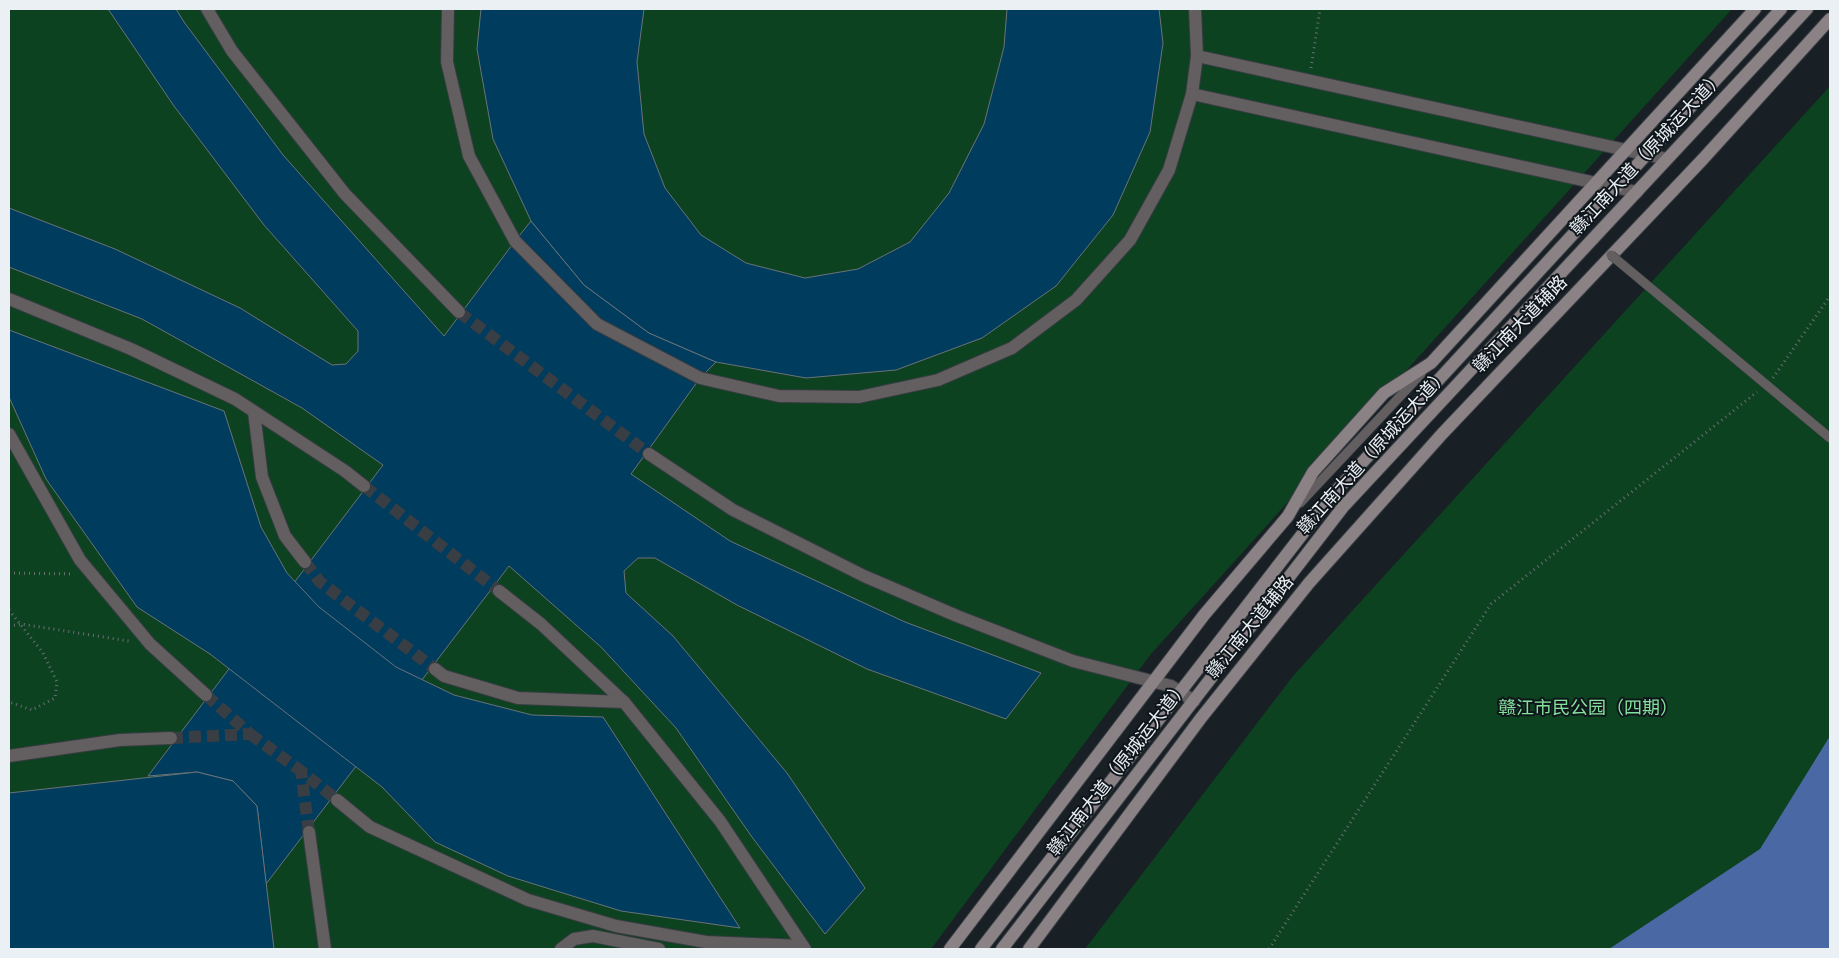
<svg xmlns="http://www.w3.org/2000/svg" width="1839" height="958" font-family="Overpass,'Noto Sans SC',sans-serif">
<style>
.green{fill:#0d4220}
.water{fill:#4a68a4}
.building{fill:#003c5e;stroke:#697279}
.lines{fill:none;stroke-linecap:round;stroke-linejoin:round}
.street-tunnel{stroke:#383e44;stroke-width:12;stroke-dasharray:12 6;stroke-linecap:butt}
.lane-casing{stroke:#363c42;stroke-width:10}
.street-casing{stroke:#363c42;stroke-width:14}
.secondary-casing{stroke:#363c42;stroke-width:14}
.path{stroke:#686e74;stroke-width:3;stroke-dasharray:1 4;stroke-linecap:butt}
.lane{stroke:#635e5f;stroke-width:9}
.street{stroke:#635e5f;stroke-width:12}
.secondary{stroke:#8a8284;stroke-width:12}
.lane-bridge-casing{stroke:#363c42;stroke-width:10;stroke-linecap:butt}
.lane-bridge{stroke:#635e5f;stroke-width:9}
.labels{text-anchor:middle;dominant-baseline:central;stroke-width:4;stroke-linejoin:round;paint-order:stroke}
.street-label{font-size:18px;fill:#ebf0f4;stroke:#0f161b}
.park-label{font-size:18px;fill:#84e19c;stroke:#0f161b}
</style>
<rect width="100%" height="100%" fill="#181f25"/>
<g class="green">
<path d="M9,9H1732L1151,654L931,949H9Z"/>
<path d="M1830,86V832L1704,949H1085L1293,676Z"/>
</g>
<path class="water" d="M1830,736V949H1609L1760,849Z"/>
<g class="building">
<path d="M108,9H176L184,22L283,155L444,336L515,241L531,221L584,285L649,333L716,362L700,378L631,474L730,541L905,622L1041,673L1006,719L867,669L737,605L655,558H638L624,571L626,593L673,636L787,773L865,888L825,934L752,837L676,728L601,647L509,566L266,884L257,806L233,781L197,772L148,776L383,465L302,408L142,319L9,267V208L115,249L240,308L332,365L346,364L358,351V331L264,225L174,106Z"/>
<path d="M481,9H644L637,62L644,134L665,188L701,235L746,263L805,278L858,269L910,242L949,193L984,124L1004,47L1007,9H1159L1163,43L1150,132L1113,215L1056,286L982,338L896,370L806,378L716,362L649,333L584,285L531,221L493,139L477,49Z"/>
<path d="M9,330L224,411L261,527L287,573L319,607L396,667L454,695L532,715L603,717L740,928L621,911L508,876L435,842L382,787L210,654L137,607L46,479L9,397Z"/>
<path d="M197,772L233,781L257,806L274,949H9V793Z"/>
</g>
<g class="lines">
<g class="street-tunnel">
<path d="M459,312L649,454"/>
<path d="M364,486L499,591"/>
<path d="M305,562L320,582L435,669"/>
<path d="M250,734L301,771"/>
<path d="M171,738L250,734L206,695"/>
<path d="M309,832L301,771L337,800"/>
</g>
<defs>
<path id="lane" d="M1300,503L1421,374"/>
<g id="street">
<path d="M207,9L232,51L345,194L459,312"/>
<path d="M448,9L447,62L469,156L515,241L597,324L700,378L779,396L859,397L938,380L1012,348L1076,300L1130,240L1169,170L1192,94L1197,56L1195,9"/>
<path d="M1197,56L1667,159"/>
<path d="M1192,94L1637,192"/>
<path d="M9,299L131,349L235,399L345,471L364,486"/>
<path d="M254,412L262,477L285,536L305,562"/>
<path d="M9,434L80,560L150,644L206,695"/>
<path d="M649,454L733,510L864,576L957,616L1073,661L1171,686L1194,701"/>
<path d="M499,591L541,624L624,702L720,821L805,949"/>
<path d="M435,669L444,676L518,698L624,702"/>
<path d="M9,756L120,740L171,738"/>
<path d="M337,800L370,827L528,900L616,926L706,942L803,946"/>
<path d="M309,832L325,949"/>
<path d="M561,949L574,939L593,936L659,949"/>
</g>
<g id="secondary">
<path d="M950,949L1204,615L1288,516L1313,472L1384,393L1431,363L1755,9"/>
<path d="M981,949L1335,492L1781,9"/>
<path d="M1002,949L1343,507L1807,9"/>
<path d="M1029,949L1201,718L1309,583L1442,434L1703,159L1830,19"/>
</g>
</defs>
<use href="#lane" class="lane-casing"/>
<use href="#street" class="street-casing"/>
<use href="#secondary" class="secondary-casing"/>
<g class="path">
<path d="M1311,68L1320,9"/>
<path d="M1773,378L1830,296"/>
<path d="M9,573L74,574"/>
<path d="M9,610L43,653L57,682L55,698L32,710L9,702"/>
<path d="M9,626L21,624L129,641"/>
<path d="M1269,949L1491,604L1757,392"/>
</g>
<use href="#lane" class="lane"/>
<use href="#street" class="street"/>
<use href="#secondary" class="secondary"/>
<defs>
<path id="lane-bridge" d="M1611,255L1830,438"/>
</defs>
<use href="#lane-bridge" class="lane-bridge-casing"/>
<use href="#lane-bridge" class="lane-bridge"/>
</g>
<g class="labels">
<g class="street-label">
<text transform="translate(1648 154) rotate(-47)">赣江南大道（原城运大道）</text>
<text transform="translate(1521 325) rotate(-46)">赣江南大道辅路</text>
<text transform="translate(1374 452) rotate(-48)">赣江南大道（原城运大道）</text>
<text transform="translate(1251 628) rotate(-51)">赣江南大道辅路</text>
<text transform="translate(1119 769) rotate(-52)">赣江南大道（原城运大道）</text>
</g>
<g class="park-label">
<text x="1588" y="709">赣江市民公园（四期）</text>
</g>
</g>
<rect width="1839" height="958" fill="none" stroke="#ebf0f4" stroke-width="20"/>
</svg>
